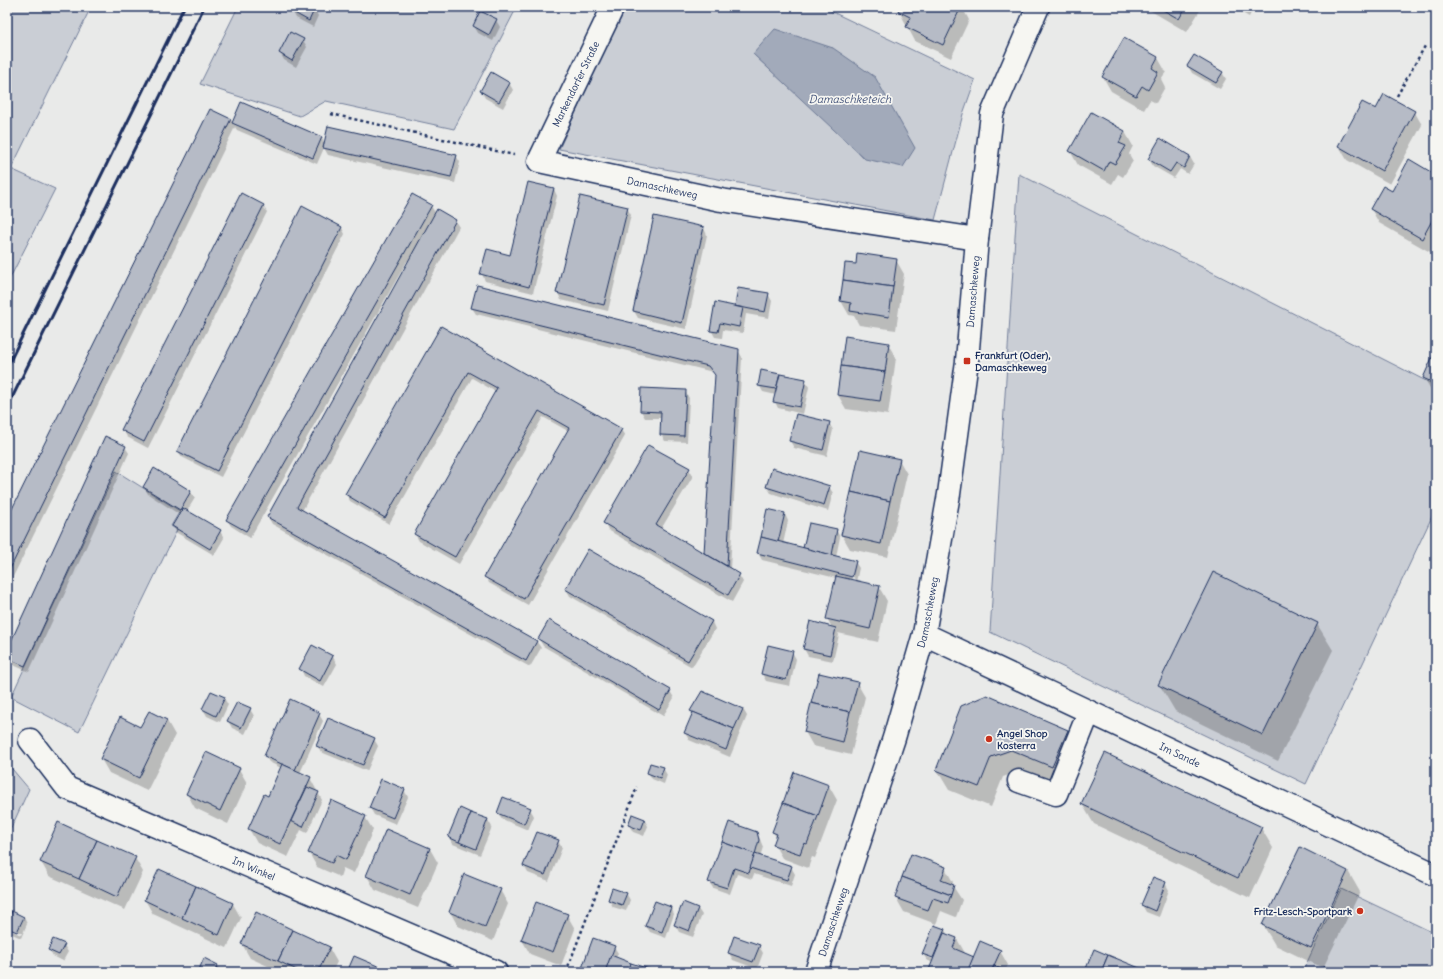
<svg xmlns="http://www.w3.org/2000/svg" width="1443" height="979" font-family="Delius,sans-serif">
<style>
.green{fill:#caced5;stroke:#727e9a;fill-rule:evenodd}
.water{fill:#a2aaba;stroke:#6c7995}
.shadow{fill:#0003;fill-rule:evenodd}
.building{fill:#b6bbc6;stroke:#1b2f5e}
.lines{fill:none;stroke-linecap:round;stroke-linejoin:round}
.minor-casing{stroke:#1b2f5e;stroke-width:25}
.path{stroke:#1b2f5e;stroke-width:2.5;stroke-dasharray:3 3;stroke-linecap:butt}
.minor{stroke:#f6f6f2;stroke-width:22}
.rail{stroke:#1b2f5e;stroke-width:3}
.poi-dot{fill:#c8321e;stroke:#f6f6f2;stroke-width:1.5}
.labels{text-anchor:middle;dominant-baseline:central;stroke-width:3.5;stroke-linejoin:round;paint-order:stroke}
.street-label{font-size:10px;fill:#1b2f5e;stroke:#f6f6f2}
.poi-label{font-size:10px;font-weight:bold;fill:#1b2f5e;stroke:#f6f6f2;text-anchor:start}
.water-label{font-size:11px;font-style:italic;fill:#44547a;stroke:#f6f6f2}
</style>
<rect width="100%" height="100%" fill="#e9eae9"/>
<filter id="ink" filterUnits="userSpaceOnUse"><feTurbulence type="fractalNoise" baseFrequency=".025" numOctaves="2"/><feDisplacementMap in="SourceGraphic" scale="8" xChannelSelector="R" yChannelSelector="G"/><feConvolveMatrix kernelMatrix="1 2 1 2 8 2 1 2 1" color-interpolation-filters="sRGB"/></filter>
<g filter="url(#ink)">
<g class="green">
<path d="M7,7H91L11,169L55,189L7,284Z"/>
<path d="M238,7H517L454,129L326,101L300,116L200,84Z"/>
<path d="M624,7H822L975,80L963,114L935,220L559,149ZM833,48L810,106L753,54Z"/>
<path d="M1019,174L1436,386V508L1306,784L990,632Z"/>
<path d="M116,471L180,511L171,526L177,530L79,732L11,697Z"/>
<path d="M7,763L29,789L7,837Z"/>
<path d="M1341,889L1436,934V972L1303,971Z"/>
</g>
<path class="water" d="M775,29L833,48L875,77L915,148L903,167L865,159L753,54Z"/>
<g class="shadow">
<path d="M294,7H311L315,9L318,16L313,27L296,18L292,11Z"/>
<path d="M901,7H962L969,20L951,58L915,41L899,11Z"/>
<path d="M1144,7H1202L1187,32Z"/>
<path d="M1232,7H1254L1249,17Z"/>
<path d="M496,20L500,27L493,41L478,33L474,26Z"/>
<path d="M1124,39L1158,58L1166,72L1161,79L1165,87L1156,103L1150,100L1144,110L1111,91L1103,77Z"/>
<path d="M303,40L307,47L296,67L284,60L280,53Z"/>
<path d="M1188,66L1222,72L1226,79L1220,89L1192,73Z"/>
<path d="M509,83L513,90L503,108L485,98L481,91Z"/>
<path d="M241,104L322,138L325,144L456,156L460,162L455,183L328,155L324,148L317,164L237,130L235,127L7,589V521L210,110L231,120L233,124Z"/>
<path d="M1376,110L1414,111L1422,125L1390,184L1347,160L1339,146Z"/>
<path d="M1091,114L1125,132L1133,146L1129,154L1133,161L1123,177L1118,174L1112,184L1078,165L1070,151Z"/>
<path d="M1160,140L1190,157L1194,164L1188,174L1180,169L1174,178L1153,166L1149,159Z"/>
<path d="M1436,176V241L1430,252L1379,223L1371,209L1392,193Z"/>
<path d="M554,189L557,196L533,293L485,281L482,274L511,256Z"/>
<path d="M263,206L267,212L148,448L127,437L123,430Z"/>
<path d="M431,206L436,214L455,221L459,227L302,511L537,642L541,648L530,667L272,524L268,517L409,262L407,261L250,538L231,526L227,520Z"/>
<path d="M627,208L631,215L608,311L561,300L558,293Z"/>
<path d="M342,228L345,234L221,477L182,457L178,451Z"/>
<path d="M704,228L707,235L686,329L638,318L634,311Z"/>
<path d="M896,260L904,274L896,330L859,325L854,316L849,315L841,301Z"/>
<path d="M739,289L768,294L772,301L769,318L746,314L743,333L723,330L722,338L715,337L711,330L735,307Z"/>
<path d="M472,308L738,350L742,357L730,569L739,575L743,582L732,602L608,530L605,523L689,469L693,476L661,529L705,555L716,376L713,372L476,314Z"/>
<path d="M441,327L621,430L625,436L528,605L489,583L486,577L568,431L543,417L459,564L419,541L415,534L496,392L472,378L389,524L350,501L346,494Z"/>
<path d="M846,337L888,344L896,358L888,415L846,409L838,395Z"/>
<path d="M1436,352V398L1424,378Z"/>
<path d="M762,371L805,380L809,387L803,414L778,408L775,402L776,395L763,392L759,385Z"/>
<path d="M685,391L689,398L687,442L665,441L661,434L662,418H645L641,411Z"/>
<path d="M829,423L833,430L827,456L794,448L790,441Z"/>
<path d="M125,447L129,453L29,672L9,663L7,652Z"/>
<path d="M899,460L907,474L888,557L850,549L842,535Z"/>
<path d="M144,487L191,492L195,498L187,511L220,531L224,538L214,555L177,533L173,526L180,515L148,494Z"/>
<path d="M767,487H829L833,493L828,511L771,493Z"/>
<path d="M785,514L788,521L783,544L804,549L836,530L840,537L836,557L855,562L859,568L856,582L879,587L887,601L878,642L838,633L839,635L833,661L808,656L804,649L832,628L827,618L836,578L762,560L758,553ZM850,572L856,581H853L849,573Z"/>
<path d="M589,550L712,622L715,629L692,667L570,596L566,589Z"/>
<path d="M1317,624L1333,650L1278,761L1175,711L1159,684Z"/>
<path d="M539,639L670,691L674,698L663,716L543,646Z"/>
<path d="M313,646L333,657L337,664L324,687L304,676L301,669Z"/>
<path d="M792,652L796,659L790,686L766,681L762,674Z"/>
<path d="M857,683L865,697L851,755L813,746L805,732Z"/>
<path d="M224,698L228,705L220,722L207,716L203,709Z"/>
<path d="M250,709L254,716L245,734L232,728L228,721Z"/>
<path d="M743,709L747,716L730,757L689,740L685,733L693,714L691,711Z"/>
<path d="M149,712L167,721L175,735L147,791L109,773L101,759L141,728Z"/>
<path d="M319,714L323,721L300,773L310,778L322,800L307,833L301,830L288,857L257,843L249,829L268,797L281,768L269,762L265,756Z"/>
<path d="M1068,730L1079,751L1064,787L1023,770L1003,777L991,807L949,790L937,770Z"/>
<path d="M374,739L378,746L367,771L321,752L317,745Z"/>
<path d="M663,768L667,775L664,784L652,779L648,772Z"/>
<path d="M239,769L247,783L228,824L195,808L187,794Z"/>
<path d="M795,773L829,786L837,800L815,858L812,857L808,868L782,858L774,844L777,838L773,832Z"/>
<path d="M404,790L408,797L396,824L374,815L370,808Z"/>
<path d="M1082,804L1261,828L1273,848L1250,898L1094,824Z"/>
<path d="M461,809L488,820L492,827L480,855L453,844L449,837Z"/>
<path d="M530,809L534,816L528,830L502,819L498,813Z"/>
<path d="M365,817L373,830L354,873L343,868L340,877L317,867L309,853Z"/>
<path d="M644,819L648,826L644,836L633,832L629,825Z"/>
<path d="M386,830L430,849L438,863L418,908L375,890L367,876Z"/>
<path d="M757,832L763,847L760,857L791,867L795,874L791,886L754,874L752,879L737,874L730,894L713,888L709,882Z"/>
<path d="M558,841L562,848L549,881L528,873L524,866Z"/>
<path d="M135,858L143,872L125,910L49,876L41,862Z"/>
<path d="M945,868L953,882L952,885L962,900L956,917L941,911L936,924L904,912L896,898Z"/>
<path d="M159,870L233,904L241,918L227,948L153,914L145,900Z"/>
<path d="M1348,871L1360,892L1323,968L1275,945L1263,925Z"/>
<path d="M1165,883L1169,890L1159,917L1146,912L1142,905Z"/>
<path d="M500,890L508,904L493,941L458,926L450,912Z"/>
<path d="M626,893L630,900L626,911L613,907L609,900Z"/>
<path d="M671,907L674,914L666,938L650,932L646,926Z"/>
<path d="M698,909L702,915L693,937L679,932L675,925Z"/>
<path d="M567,915L575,929L561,966L530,954L522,940Z"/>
<path d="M24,917L27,924L21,938L10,933L7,924ZM10,928L22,933L21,935L10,930Z"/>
<path d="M934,926L945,930L948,936L957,939L965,953L974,958L1000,951L1008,965L1005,971L1007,972H929L933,963L927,960L923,954ZM927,955L938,959V961L927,957Z"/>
<path d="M242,944L329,948L337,962L332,972H281L250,958Z"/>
<path d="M64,945L68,952L63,961L53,956L49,949Z"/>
<path d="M759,946L763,953L757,969L733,960L729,953Z"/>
<path d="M614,947L618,953L616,958L653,972H586L583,968Z"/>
<path d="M217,965L221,972H199Z"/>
</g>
<g class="building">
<path d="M293,7H313L315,8L309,21L291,11Z"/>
<path d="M900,7H961L943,45L906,27L910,17L898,11Z"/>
<path d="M1158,7H1186L1179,19Z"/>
<path d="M480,11L497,19L489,35L473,26Z"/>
<path d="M290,32L304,39L292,61L279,53Z"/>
<path d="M1124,38L1158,57L1152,68L1158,72L1148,90L1142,86L1136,96L1102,77Z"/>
<path d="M1194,55L1223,72L1216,83L1187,66Z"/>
<path d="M491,72L510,83L499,102L480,91Z"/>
<path d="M1384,94L1415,111L1382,171L1338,146L1362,102L1376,109Z"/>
<path d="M241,102L322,137L313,158L232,123Z"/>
<path d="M210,109L231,119L7,575V519Z"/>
<path d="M1091,112L1125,131L1119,143L1126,146L1115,164L1109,161L1104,171L1069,151Z"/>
<path d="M328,126L457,155L451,177L323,148Z"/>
<path d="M1160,138L1190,156L1184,168L1176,163L1170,172L1148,159Z"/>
<path d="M1409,159L1436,175V213L1422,239L1370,209L1383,186L1392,191Z"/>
<path d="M528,182L554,188L529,287L480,274L487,249L510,255Z"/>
<path d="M241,193L264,205L144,442L121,430Z"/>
<path d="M412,194L432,205L246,531L226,520Z"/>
<path d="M580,196L628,207L604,305L556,293Z"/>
<path d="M302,206L342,227L217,471L177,451Z"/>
<path d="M437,209L456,220L297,507L537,641L526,661L267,517Z"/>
<path d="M654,216L704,227L682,323L633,311Z"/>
<path d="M857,253L897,259L893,287L843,280L845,263L856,264Z"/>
<path d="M843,280L893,287L889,317L850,311L851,303L840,301Z"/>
<path d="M477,285L739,349L727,566L704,553L715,375L708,366L471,308Z"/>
<path d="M738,288L769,293L765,312L735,306Z"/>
<path d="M715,302L743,308L739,327L720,323L718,332L710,331Z"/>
<path d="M441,326L622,429L524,599L484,577L569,428L539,411L455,557L414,534L497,388L468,372L385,518L345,494Z"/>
<path d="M845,336L889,343L885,372L841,366Z"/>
<path d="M1436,349V384L1423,378Z"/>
<path d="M841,366L885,372L880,401L837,395Z"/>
<path d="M761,370L780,374L776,389L758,386Z"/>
<path d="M780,374L806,379L800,407L773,402Z"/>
<path d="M641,388L686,390L684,436L660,435L661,412L640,411Z"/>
<path d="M796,414L830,422L823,450L789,441Z"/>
<path d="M105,436L126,446L25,666L7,658V650Z"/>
<path d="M648,445L690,468L656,525L740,574L728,595L603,523Z"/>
<path d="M860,450L900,459L890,501L851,492Z"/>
<path d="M154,468L191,491L180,510L143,487Z"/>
<path d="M772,468L830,486L824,505L766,487Z"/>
<path d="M851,492L890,501L881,544L841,535Z"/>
<path d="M183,508L221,530L210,549L172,526Z"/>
<path d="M767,509L785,513L778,542L761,537Z"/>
<path d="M809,523L837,529L832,555L803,548Z"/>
<path d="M761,537L856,561L852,577L757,553Z"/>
<path d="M588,549L712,621L688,661L565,589Z"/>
<path d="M1213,572L1318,623L1263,735L1158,685Z"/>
<path d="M836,576L880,586L870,629L826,619Z"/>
<path d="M549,620L671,690L659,710L538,639Z"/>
<path d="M810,621L836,628L830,655L803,649Z"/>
<path d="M312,645L333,656L320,681L299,669Z"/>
<path d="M768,645L793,651L786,680L761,674Z"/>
<path d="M819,673L858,682L850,712L811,703Z"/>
<path d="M211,691L225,697L216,716L202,709Z"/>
<path d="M702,691L743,709L734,729L690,711Z"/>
<path d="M987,695L1068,730L1052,767L1011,750L991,757L979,787L936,770L961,706Z"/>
<path d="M290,699L320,713L295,770L264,756Z"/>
<path d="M237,702L251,708L241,728L227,721Z"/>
<path d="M811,703L850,712L843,742L804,732Z"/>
<path d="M149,711L167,720L139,778L100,759L120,717L140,727Z"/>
<path d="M693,712L734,729L726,750L684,733Z"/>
<path d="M328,718L375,738L363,765L316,746Z"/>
<path d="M206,752L240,768L220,811L186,794Z"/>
<path d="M1105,753L1262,827L1238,878L1081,804Z"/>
<path d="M650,763L664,767L660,778L647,773Z"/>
<path d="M282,764L311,777L280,844L248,829L264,794L268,796Z"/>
<path d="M794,772L829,785L818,816L783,803Z"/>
<path d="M381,779L405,789L393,818L369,808Z"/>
<path d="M307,787L319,792L303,827L291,821Z"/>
<path d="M503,797L531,808L524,824L497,813Z"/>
<path d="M331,800L366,816L346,860L336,855L332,863L308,853Z"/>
<path d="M783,803L818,816L807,844L804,843L800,854L773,845L777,834L772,832Z"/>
<path d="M460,808L471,813L459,842L448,837Z"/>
<path d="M471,813L488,819L476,849L459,842Z"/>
<path d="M632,814L645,819L641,830L628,825Z"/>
<path d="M58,822L97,840L79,879L40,862Z"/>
<path d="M729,822L757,832L759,840L755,854L722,842Z"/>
<path d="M386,829L430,848L410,895L366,876Z"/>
<path d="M537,832L559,840L545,875L523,866Z"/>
<path d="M97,840L136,857L117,897L79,879Z"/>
<path d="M722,842L755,854L749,873L734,868L727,888L708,882Z"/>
<path d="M1300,847L1348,871L1311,948L1262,925Z"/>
<path d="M755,854L792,866L787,880L750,868Z"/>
<path d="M911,854L946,867L941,880L954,885L951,895L902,877Z"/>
<path d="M159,869L196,886L182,918L144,900Z"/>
<path d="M464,874L501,889L485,927L449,912Z"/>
<path d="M902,877L951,895L948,903L933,898L928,910L895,898Z"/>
<path d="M1153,877L1166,882L1155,911L1141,905Z"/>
<path d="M196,886L233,903L219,935L182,918Z"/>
<path d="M612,888L627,893L622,905L608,900Z"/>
<path d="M655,901L671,907L662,932L645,926Z"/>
<path d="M536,902L568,914L553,952L521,940Z"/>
<path d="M683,902L698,908L689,931L674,925Z"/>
<path d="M12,911L24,917L17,932L7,928V922Z"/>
<path d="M256,912L293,930L278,961L241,944Z"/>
<path d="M934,925L945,929L933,958L922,954Z"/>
<path d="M293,930L330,947L318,972H301L278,961Z"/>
<path d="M944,933L957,938L953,948L974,957L967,972H928Z"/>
<path d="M734,936L760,945L753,962L728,953Z"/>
<path d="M593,938L615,946L605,972H594L582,968Z"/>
<path d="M53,939L65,944L59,955L48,950Z"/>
<path d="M980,941L1001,950L991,972H967Z"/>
<path d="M1094,949L1108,955L1101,972H1087L1085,971Z"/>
<path d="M611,955L631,963L628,972H605Z"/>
<path d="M1108,955L1142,969L1141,972H1101Z"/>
<path d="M354,956L392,972H347Z"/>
<path d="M204,958L218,965L214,972H198Z"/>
<path d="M631,963L652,970L651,972H628Z"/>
<path d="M994,966L1009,972H991Z"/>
</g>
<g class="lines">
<defs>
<g id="minor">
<path id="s1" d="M613,7L539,161L721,200L977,239"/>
<path id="s2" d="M924,634L1436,875"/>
<path id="s3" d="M30,740L67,788L496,972"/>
<path d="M1019,781L1056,794L1089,712"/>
<path id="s4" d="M816,972L894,738L924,634L949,494L967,361L977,239L992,114L1038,7"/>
</g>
</defs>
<use href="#minor" class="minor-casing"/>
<g class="path">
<path d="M1397,96L1425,46"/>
<path d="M331,114L514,155"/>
<path d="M1324,967L1334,972"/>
<path d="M566,972L637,787"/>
</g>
<use href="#minor" class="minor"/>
<g class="rail">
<path d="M7,367L184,7"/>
<path d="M7,408L204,7"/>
</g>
</g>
</g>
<g class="poi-dot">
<rect x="963" y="357" width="8" height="8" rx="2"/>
<circle cx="989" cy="739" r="4"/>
<circle cx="1360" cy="911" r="4"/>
</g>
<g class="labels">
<g class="street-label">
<text transform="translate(576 84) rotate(-64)">Markendorfer Straße</text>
<text stroke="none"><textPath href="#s1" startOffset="297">Damaschkeweg</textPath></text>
<text stroke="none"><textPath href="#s4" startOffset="701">Damaschkeweg</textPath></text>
<text stroke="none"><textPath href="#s4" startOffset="377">Damaschkeweg</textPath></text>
<text stroke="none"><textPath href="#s2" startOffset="283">Im Sande</textPath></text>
<text stroke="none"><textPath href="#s3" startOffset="264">Im Winkel</textPath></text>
<text stroke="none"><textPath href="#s4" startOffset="53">Damaschkeweg</textPath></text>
</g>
<g class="poi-label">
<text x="975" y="355">Frankfurt (Oder),<tspan x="975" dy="12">Damaschkeweg</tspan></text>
<text x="997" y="733">Angel Shop<tspan x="997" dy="12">Kosterra</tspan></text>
<text x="1352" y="911" text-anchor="end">Fritz-Lesch-Sportpark</text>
</g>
<g class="water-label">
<text x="850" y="99">Damaschketeich</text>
</g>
</g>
<rect width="1443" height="979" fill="none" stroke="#f6f6f2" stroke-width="24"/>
<rect x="12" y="12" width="1419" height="955" fill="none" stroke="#1b2f5e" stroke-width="1.5" filter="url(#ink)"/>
</svg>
